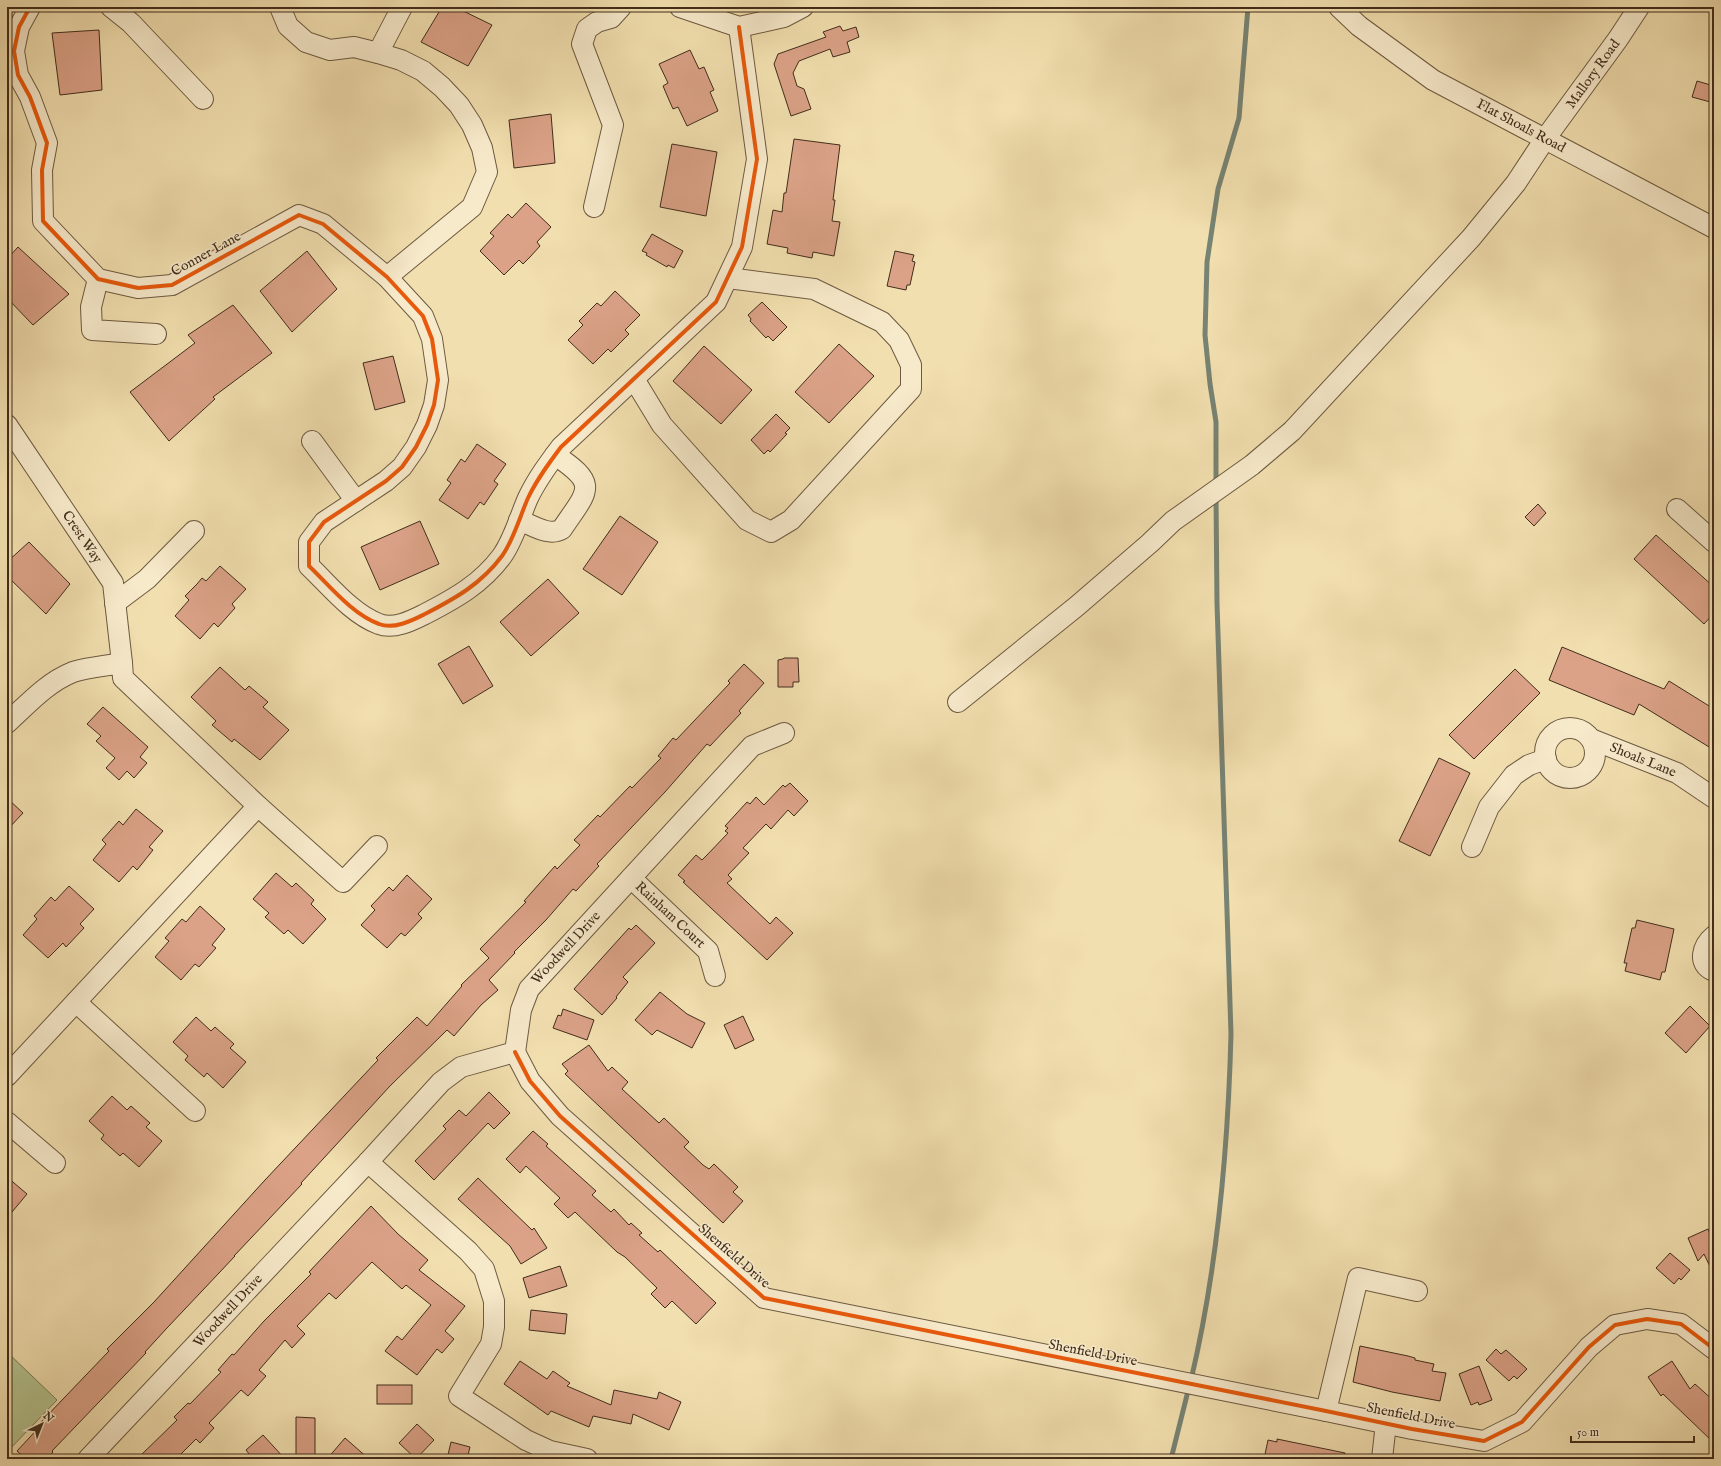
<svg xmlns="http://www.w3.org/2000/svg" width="1721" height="1466" font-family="'IM FELL English',serif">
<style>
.green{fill:#b4c38f;stroke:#7a7855}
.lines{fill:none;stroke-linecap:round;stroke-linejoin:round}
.stream{stroke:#778373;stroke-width:5}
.building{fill:#dba287;stroke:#412d1b}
.minor-casing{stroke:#6d5a40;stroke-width:22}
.minor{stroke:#f7eacb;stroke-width:20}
.cycleway-casing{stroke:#f7eacb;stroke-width:6}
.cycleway{stroke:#e8590c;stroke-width:4}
.labels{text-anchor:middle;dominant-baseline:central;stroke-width:3;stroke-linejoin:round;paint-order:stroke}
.street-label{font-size:14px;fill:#412d1b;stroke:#f7eacb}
</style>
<rect width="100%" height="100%" fill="#f2dfaf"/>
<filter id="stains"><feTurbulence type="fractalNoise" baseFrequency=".005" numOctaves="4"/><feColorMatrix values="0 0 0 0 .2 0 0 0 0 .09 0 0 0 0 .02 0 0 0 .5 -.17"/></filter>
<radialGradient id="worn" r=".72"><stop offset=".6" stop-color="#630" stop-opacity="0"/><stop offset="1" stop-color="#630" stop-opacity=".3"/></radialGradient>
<path class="green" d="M7,1352L57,1400L7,1452Z"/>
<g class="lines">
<g class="stream">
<path d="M1216,485V422L1210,384L1205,335L1207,262L1218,189L1239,118L1248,7"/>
<path d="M1191,1380C1218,1266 1228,1150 1231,1034L1217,603L1216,497"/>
<path d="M1171,1459L1189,1387"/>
</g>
</g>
<g class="building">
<path d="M442,7H455L492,25L468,66L421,42Z"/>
<path d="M840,26L843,31L856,27L859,37L847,42L850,52L833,57L830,49L799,61L793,73L797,86L804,89L811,109L791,116L774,64L778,54L826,37L823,32Z"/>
<path d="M99,30L102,90L60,95L52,33Z"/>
<path d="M690,50L699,69L704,67L710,81L714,90L710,92L718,111L687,126L678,107L673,109L669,100L663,86L668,83L659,64Z"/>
<path d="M1697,81L1714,86V103L1692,97Z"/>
<path d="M551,114L555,163L514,168L509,120Z"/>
<path d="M794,139L840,145L833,200H835L832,221L840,222L834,256L813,252L812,258L787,253L788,248L767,244L773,210L782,212L784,193H786Z"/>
<path d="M672,144L717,152L706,216L660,207Z"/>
<path d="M526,203L551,227L537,242L540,246L530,257L523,264L519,260L504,275L480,251L494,236L490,233L508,214L512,218Z"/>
<path d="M652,234L683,251L674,268L668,265L667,267L646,255L647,253L642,251Z"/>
<path d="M18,247L69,294L33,325L7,298V259Z"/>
<path d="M307,251L337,289L292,332L260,291Z"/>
<path d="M895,251L914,255L912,261L915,262L910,285H907L906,290L887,286Z"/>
<path d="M615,291L640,315L625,330L629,334L611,352L608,349L593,364L568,340L583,325L579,321L597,303L601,306Z"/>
<path d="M762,302L787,327L773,341L768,336L766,338L750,321L751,319L748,315Z"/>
<path d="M233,305L272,353L213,397L215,399L169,441L130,392L195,343L188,335Z"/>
<path d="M839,344L874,376L829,423L795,392Z"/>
<path d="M704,346L752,390L721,424L673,381Z"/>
<path d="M393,356L405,402L375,410L363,363Z"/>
<path d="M776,414L790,428L785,433L787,434L770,452L768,450L764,454L751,440Z"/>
<path d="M477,444L506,464L494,481L498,484L484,505L480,502L468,519L439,500L451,483L447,480L461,459L465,462Z"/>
<path d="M1538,504L1546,513L1534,526L1525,517Z"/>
<path d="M620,516L658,542L622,595L583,569Z"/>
<path d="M420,521L439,564L380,590L361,547Z"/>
<path d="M1656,535L1714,587V613L1704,624L1634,559Z"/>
<path d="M29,542L70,584L46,614L7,576V562Z"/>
<path d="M220,566L246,589L232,604L235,608L218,627L214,623L200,639L175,616L189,600L185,596L197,584L202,578L206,581Z"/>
<path d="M548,579L579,613L531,656L500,622Z"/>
<path d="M469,646L493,686L463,704L438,664Z"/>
<path d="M1562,647L1664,689L1669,681L1714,709V750L1639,704L1634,715L1549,680Z"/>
<path d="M784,658H798L799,682H793V687H778V660L783,659Z"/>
<path d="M744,664L764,683L739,711L741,713L710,746L707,744L665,792L597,864L599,866L576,891L573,889L546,920L514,952L515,953L489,980L498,990L481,1005L454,1036L447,1030L390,1086L301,1183L302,1184L234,1256H235L219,1273L167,1328L145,1352L146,1353L52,1451L53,1452L47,1459H26L17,1451L43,1423L41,1422L109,1351L107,1349L154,1302L265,1180L378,1060L376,1058L417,1017L427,1026L462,986L461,985L489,958L480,949L526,902L524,901L555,866L557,869L580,845L574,840L598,815L600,817L630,786L632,788L661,758L658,756L673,738L676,740L730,683L728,681Z"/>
<path d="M220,667L245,690L249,686L268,702L263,707L289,730L260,760L234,739L232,742L212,725L216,721L191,697Z"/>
<path d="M1515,669L1540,693L1474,759L1449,735Z"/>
<path d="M103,707L148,747L140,757L147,763L134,778L127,771L119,780L106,768L115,758L96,741L101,736L87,724Z"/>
<path d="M1439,758L1470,773L1430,856L1399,841Z"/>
<path d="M790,783L808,801L794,816L788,810L771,829L766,824L743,848L749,853L728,875L732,879L727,883L770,924L776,917L793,933L767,960L683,882L685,881L678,875L696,855L702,860L707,855L728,833L725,831L728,828L725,826L747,802L750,804L756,797L764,805L783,785L785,787Z"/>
<path d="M7,798L23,813L7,830Z"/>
<path d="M136,809L163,831L149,847L153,850L137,870L133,866L119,882L93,860L106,844L102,840L119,821L123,825Z"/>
<path d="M276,873L292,887L296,883L314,900L311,904L326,919L303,944L288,930L284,934L265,917L269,913L253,899Z"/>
<path d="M407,875L432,899L418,914L422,918L405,936L401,933L387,948L361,925L375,910L371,906L389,887L393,891Z"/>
<path d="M69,886L94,909L80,924L84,928L66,947L63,943L48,958L23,935L37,919L34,916L51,897L55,901Z"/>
<path d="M200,906L225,929L212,945L216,948L199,967L195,964L181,980L155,957L169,941L165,938L182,919L186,922Z"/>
<path d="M1637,920L1674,929L1665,972H1662L1660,980L1625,971L1627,963H1624L1627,950L1632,928H1635Z"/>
<path d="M636,925L655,943L623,977L628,982L616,997L617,998L602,1015L574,989L629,928L631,930Z"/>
<path d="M660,992L687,1014L705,1023L692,1048L657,1030L652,1035L635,1020Z"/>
<path d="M1690,1006L1710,1026L1686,1053L1665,1033Z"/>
<path d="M563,1009L594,1020L587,1040L553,1028L558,1015L561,1016Z"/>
<path d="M743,1016L754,1040L735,1049L724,1025Z"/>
<path d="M196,1017L211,1031L215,1027L234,1044L230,1048L246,1062L223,1088L207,1073L204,1077L185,1060L188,1056L173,1042Z"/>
<path d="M589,1045L608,1071L612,1067L628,1082L622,1089L659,1123L664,1118L689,1142L684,1147L703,1165L709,1169L714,1164L738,1187L733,1192L743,1201L723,1223L565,1074L568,1071L562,1064Z"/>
<path d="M489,1092L510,1113L494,1129L488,1123L434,1180L415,1161L446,1129L443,1126L459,1110L466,1116Z"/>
<path d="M112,1096L127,1110L131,1106L150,1123L146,1127L162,1141L139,1167L123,1153L120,1156L101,1139L104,1135L89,1121Z"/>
<path d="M533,1131L548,1144L546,1146L596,1191L592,1195L611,1212L614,1209L629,1225L631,1223L642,1233L639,1235L658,1252L660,1250L716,1303L696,1324L672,1301L665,1308L651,1294L657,1288L625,1257L617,1252L575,1212L568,1218L554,1204L560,1198L526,1166L520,1173L506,1159Z"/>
<path d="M7,1177L27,1194L7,1218Z"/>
<path d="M478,1178L532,1230L534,1228L547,1248L521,1264L510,1246L458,1199Z"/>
<path d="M371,1206L398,1234L428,1260L419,1270L465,1306L445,1331L454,1339L442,1353L437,1349L417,1375L385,1351L397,1336L402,1340L431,1305L406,1285L402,1289L372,1262L336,1299L329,1293L297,1326L305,1334L292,1348L285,1340L259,1370L266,1376L248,1396L241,1390L209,1423L214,1428L200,1443L196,1439L176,1459H137L177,1420L174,1417L188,1403L190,1404L221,1372L218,1370L232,1354L234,1355L264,1321L311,1274L309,1272Z"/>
<path d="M1708,1229L1714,1243V1275L1704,1254L1698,1261L1688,1238Z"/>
<path d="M1670,1253L1690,1270L1681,1280L1679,1278L1674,1284L1656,1268Z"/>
<path d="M560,1266L567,1286L529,1298L523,1278Z"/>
<path d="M531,1310L567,1314L565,1334L529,1330Z"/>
<path d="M1360,1346L1408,1356L1415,1358V1360L1434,1364L1432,1371L1446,1373L1440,1401L1392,1392L1353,1382Z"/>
<path d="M1496,1349L1501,1354L1506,1350L1527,1369L1517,1379L1514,1376L1509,1381L1486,1360Z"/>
<path d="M520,1361L547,1379L553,1371L570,1383L567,1386L611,1405L614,1390L657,1399L659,1392L681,1402L669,1430L633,1414L631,1424L593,1416L589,1427L551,1411L548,1415L504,1384Z"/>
<path d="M1672,1361L1690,1389L1695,1384L1714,1401V1443L1663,1394L1661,1396L1648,1377Z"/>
<path d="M1479,1366L1492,1400L1479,1405L1478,1402L1471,1405L1459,1374Z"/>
<rect x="377" y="1385" width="35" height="19"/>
<path d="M296,1417L315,1418V1456H296Z"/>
<path d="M417,1424L434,1440L416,1459L399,1443Z"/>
<path d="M263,1435L285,1459H253L246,1450Z"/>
<path d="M345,1438L369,1459H327Z"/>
<path d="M1277,1439L1345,1453V1459H1264L1268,1440L1277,1442Z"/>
<path d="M451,1442L470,1447L467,1459H447Z"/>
</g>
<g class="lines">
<defs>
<g id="minor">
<path d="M30,7L19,27L14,51L18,75L30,97L47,143L42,170L43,221L98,279L138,288L172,285L299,215L323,224L387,277L423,316L432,339L438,380L434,405L427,425L416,447L402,467L386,481L324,522L309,542V566C330,586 352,614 379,624C394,630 413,620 425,614C456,598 481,584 502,556C514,539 520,516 528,498C537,479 549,463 561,447L716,302L742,247L757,159L739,27"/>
<path d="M111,7L131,23L203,99"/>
<path d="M280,7L288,26L306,42L330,50L354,47L378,53L401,60L423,71L442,87L459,105L472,125L482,148L487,172L472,207L387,277"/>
<path d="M680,7L739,27L784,17L803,7"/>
<path d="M1339,7L1359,26L1433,80L1714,228"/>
<path d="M378,53L402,7"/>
<path d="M594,207L613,125L582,44L587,29L597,22L611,18L621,7"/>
<path d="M98,279L91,307L92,330L156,334"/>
<path d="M634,379L662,425L747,520L771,532L791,520L911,389V365L899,340L882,322L814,289L728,278"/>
<path d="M7,425L113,583L122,663"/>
<path d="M312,441L356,501"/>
<path d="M1677,509L1714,542"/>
<path d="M519,520C532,525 549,537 562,529C588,490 600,485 555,455"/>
<path d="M115,603L147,579L194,531"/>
<path d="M958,702L1077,606L1150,543L1173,521L1252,465L1292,431L1471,238L1516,183L1545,139L1618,39L1639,7"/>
<path d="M7,723C28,704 46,683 73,672C88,667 106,666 122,663L123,678L258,806L7,1076"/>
<circle cx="1570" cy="753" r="25"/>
<path d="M1591,739L1677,773L1714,798"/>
<path d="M258,806L343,882L377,846"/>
<path d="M1472,847L1489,807L1514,775L1529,765L1546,759"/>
<path d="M631,878L708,951L715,976"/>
<path d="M1714,936C1703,945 1696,964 1714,971"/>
<path d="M76,1002L195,1111"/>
<path d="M515,1052L530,1081L560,1116L764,1298L1326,1411L1412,1429L1484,1441L1522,1422L1589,1347L1615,1325L1647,1319L1681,1324L1714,1349"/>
<path d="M7,1122L55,1163"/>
<path d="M368,1162L468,1251L484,1269L494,1301V1327L491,1344L459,1396L526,1440L550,1451L587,1459"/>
<path d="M1326,1411L1358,1278L1417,1291"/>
<path d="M88,1459L368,1162L441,1082L461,1067L515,1052L521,1010L529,989L752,746L784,733"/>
<path d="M1382,1459L1386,1423"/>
</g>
</defs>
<use href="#minor" class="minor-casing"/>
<use href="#minor" class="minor"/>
<defs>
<g id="cycleway">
<path d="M30,7L19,27L14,51L18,75L30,97L47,143L42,170L43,221L98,279L138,288L172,285L299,215L323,224L387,277L423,316L432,339L438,380L434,405L427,425L416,447L402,467L386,481L324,522L309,542V566C330,586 352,614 379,624C394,630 413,620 425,614C456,598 481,584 502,556C514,539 520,516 528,498C537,479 549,463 561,447L716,302L742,247L757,159L739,27"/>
<path d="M515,1052L530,1081L560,1116L764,1298L1326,1411L1412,1429L1484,1441L1522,1422L1589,1347L1615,1325L1647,1319L1681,1324L1714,1349"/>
</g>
</defs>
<use href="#cycleway" class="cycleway-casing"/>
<use href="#cycleway" class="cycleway"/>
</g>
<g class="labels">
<g class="street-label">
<text transform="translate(1593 74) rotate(-54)">Mallory Road</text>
<text transform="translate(1521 126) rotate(28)">Flat Shoals Road</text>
<text transform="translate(206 254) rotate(-29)">Conner Lane</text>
<text transform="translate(82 537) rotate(56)">Crest Way</text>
<text transform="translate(1643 760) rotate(22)">Shoals Lane</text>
<text transform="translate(670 915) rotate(43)">Rainham Court</text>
<text transform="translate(566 948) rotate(-47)">Woodwell Drive</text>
<text transform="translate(734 1256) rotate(41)">Shenfield Drive</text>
<text transform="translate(228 1311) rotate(-47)">Woodwell Drive</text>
<text transform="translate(1093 1353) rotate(11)">Shenfield Drive</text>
<text transform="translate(1411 1416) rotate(11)">Shenfield Drive</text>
</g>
</g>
<rect width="1721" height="1466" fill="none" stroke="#f2dfaf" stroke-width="24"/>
<rect x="8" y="8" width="1705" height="1450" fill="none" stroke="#412d1b" stroke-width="2"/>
<rect x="12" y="12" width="1697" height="1442" fill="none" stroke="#412d1b"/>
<g transform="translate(42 1424) rotate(43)" stroke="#f7eacb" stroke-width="3" paint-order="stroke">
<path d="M0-3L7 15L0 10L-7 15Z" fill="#412d1b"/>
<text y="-6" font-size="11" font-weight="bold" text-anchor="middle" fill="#412d1b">N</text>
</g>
<path d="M1571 1436v6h123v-6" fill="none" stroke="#412d1b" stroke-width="2"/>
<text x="1577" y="1436" font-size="12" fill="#412d1b" stroke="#f7eacb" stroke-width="3" paint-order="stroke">50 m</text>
<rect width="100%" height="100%" filter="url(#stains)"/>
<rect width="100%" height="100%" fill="url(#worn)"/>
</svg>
